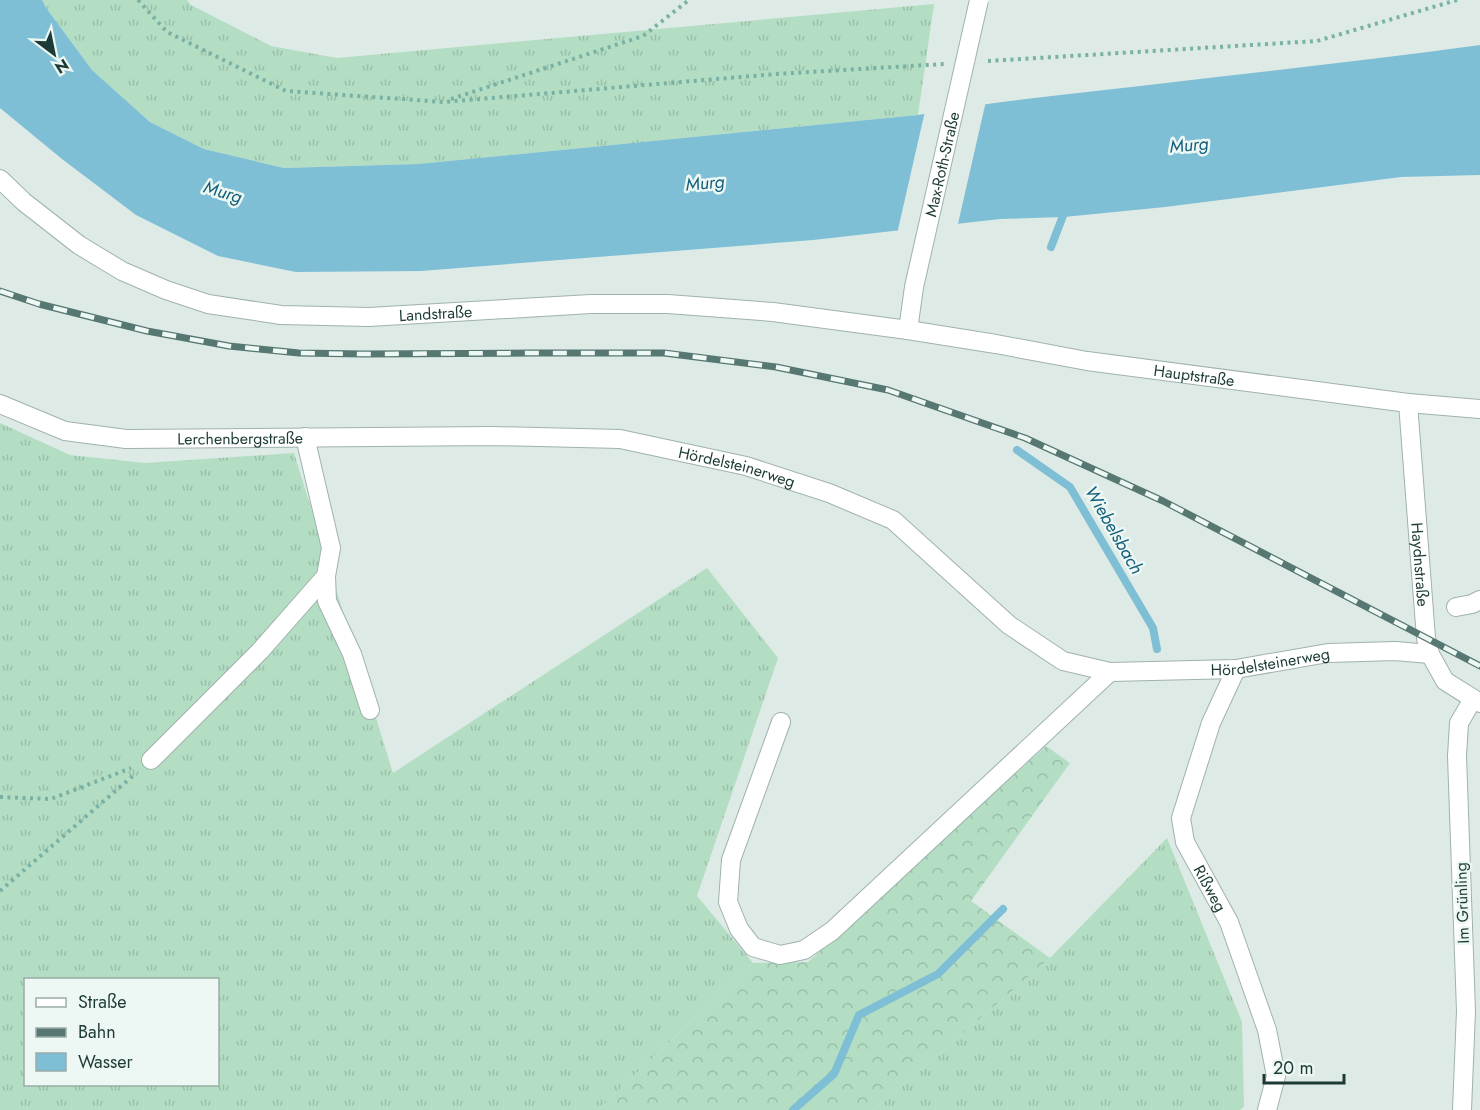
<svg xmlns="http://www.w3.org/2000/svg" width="1480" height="1110" font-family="Jost,sans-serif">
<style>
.grass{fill:url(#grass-tufts);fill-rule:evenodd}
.forest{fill:url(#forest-crowns)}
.water{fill:#7fbfd6}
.pier{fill:#ddeae6}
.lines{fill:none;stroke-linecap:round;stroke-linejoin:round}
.stream{stroke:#7fbfd6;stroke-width:8}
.minor-casing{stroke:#a0b2ae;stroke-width:20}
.path{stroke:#7ab1a5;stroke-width:4;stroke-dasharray:3 4.5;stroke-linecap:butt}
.minor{stroke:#fff;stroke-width:18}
.rail-casing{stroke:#577772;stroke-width:7}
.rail{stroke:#edf7f3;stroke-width:4.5;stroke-dasharray:14;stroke-linecap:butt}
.minor-bridge-casing{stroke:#a0b2ae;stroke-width:20;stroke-linecap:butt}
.minor-bridge{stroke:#fff;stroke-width:18}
.labels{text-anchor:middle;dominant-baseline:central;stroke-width:5;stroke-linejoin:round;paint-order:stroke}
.street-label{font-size:16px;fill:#1d3b36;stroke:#edf7f3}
.water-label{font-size:18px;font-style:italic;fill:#135f7b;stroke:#edf7f3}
</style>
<defs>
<pattern id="grass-tufts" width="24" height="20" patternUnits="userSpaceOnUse" patternTransform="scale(1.5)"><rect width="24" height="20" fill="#b3dec3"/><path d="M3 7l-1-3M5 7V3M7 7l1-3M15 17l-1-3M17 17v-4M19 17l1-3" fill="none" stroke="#9abfa8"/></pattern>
<pattern id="forest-crowns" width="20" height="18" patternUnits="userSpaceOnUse" patternTransform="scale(1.5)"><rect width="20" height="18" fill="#b3dec3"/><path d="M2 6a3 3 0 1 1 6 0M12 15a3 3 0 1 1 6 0" fill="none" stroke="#9abfa8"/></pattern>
</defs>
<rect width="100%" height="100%" fill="#ddeae6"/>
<g class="grass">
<path d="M42,0H187L191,5L271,46L337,58L934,4L918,115L418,164L284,168L204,149L150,122L92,70L47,9Z"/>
<path d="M0,423L70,455L145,463L294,453L393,773L707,568L778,658L697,896L753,963L598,1110H0ZM26,980H218V1084H26Z"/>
<path d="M1167,838L1242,1022L1244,1107L1240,1110H874L1050,958Z"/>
</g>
<path class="forest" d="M1046,746L1070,763L971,901L1050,958L874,1110H598L753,963L808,962Z"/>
<path class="water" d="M0,0H42L47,9L92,70L150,122L204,149L284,168L418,164L918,115C994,101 1072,94 1149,85C1259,72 1370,60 1480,45V175L1401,177L1165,207L1064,217L1000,219L813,240L421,271L296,272L218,256L136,215L62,159L0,108Z"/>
<path class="pier" d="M986,101L957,228L897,234L925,111Z"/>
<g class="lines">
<g class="stream">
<path d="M1051,247L1066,208"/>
<path d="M1017,450L1070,487L1153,628L1157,649"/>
<path d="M793,1110L834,1074L859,1015L938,974L1003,909"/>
</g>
<defs>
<g id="minor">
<path id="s1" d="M0,179L24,202L79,245L122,271L166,290L208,304L281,315L369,317L591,304H668L773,312L908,330L996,344L1087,361L1408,403L1480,409"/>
<path d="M908,330L914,287"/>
<path id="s2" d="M1408,403L1426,638L1430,654L1445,681L1480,703"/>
<path id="s3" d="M0,404L65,431L126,439L493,436L620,439L746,466L829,493L893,520L1009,625L1063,661L1110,672L1236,669L1328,653L1395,651L1430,654"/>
<path d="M326,576L327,601L352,654L370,710"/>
<path d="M1456,607L1472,604L1480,600"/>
<path id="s4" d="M1236,669L1211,723L1181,818L1185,842L1229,922L1267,1030L1276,1076L1267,1110"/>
<path d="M781,722L731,860L728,902L739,929L753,947L780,955L804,950L832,931L1110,672"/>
<path d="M151,760L260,651L326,576L331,548L305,437"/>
<path d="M1462,1110L1466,1011L1457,756L1459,723L1473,699"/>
</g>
</defs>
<use href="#minor" class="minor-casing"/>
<g class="path">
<path d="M138,0L167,32L286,91L444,102L776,74L944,64"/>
<path d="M988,61L1317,41L1457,0"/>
<path d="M451,99L643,36L689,0"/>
<path d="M0,797L51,799L131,768"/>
<path d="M0,891L135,774"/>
</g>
<use href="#minor" class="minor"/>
<defs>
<path id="rail" d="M0,291L39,304L147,331L229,346L299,353L364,354L531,353H664L776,367L888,390L1025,438L1163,501L1480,666"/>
</defs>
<use href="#rail" class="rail-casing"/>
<use href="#rail" class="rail"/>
<defs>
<g id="minor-bridge">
<path id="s5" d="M914,287L979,0"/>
</g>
</defs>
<use href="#minor-bridge" class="minor-bridge-casing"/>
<use href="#minor-bridge" class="minor-bridge"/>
</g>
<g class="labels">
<g class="street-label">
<text stroke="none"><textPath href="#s5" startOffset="126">Max-Roth-Straße</textPath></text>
<text stroke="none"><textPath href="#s1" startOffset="474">Landstraße</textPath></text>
<text stroke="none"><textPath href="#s1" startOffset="1238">Hauptstraße</textPath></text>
<text stroke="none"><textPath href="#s3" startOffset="246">Lerchenbergstraße</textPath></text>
<text stroke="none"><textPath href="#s3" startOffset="746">Hördelsteinerweg</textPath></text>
<text stroke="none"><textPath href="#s2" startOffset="162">Haydnstraße</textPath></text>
<text stroke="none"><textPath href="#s3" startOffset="1342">Hördelsteinerweg</textPath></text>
<text stroke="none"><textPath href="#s4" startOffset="236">Rißweg</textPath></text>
<text transform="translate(1462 903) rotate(-92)">Im Grünling</text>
</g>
<g class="water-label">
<text transform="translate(1189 145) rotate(-5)">Murg</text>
<text transform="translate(705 183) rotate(-5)">Murg</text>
<text transform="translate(223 192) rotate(17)">Murg</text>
<text transform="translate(1114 530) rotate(60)">Wiebelsbach</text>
</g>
</g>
<rect x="24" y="978" width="195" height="108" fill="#edf7f3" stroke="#9aaca7" stroke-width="1.5"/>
<rect x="36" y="998" width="30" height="9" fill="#ffffff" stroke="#9aaca7" stroke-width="1.5"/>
<text x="78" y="1008" font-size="18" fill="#1d3b36">Straße</text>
<rect x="36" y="1028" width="30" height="9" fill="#577772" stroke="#9aaca7" stroke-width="1.5"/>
<text x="78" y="1038" font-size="18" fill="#1d3b36">Bahn</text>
<rect x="36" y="1053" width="30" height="18" fill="#7fbfd6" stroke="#9aaca7" stroke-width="1.5"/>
<text x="78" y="1068" font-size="18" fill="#1d3b36">Wasser</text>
<g transform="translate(54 54) rotate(148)" stroke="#edf7f3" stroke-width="4.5" paint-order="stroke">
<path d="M0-4.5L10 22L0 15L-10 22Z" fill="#1d3b36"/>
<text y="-9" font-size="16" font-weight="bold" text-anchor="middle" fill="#1d3b36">N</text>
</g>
<path d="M1264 1074v9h80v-9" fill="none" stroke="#1d3b36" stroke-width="3"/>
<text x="1273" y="1074" font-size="18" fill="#1d3b36" stroke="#edf7f3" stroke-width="4.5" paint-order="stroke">20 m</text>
</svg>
